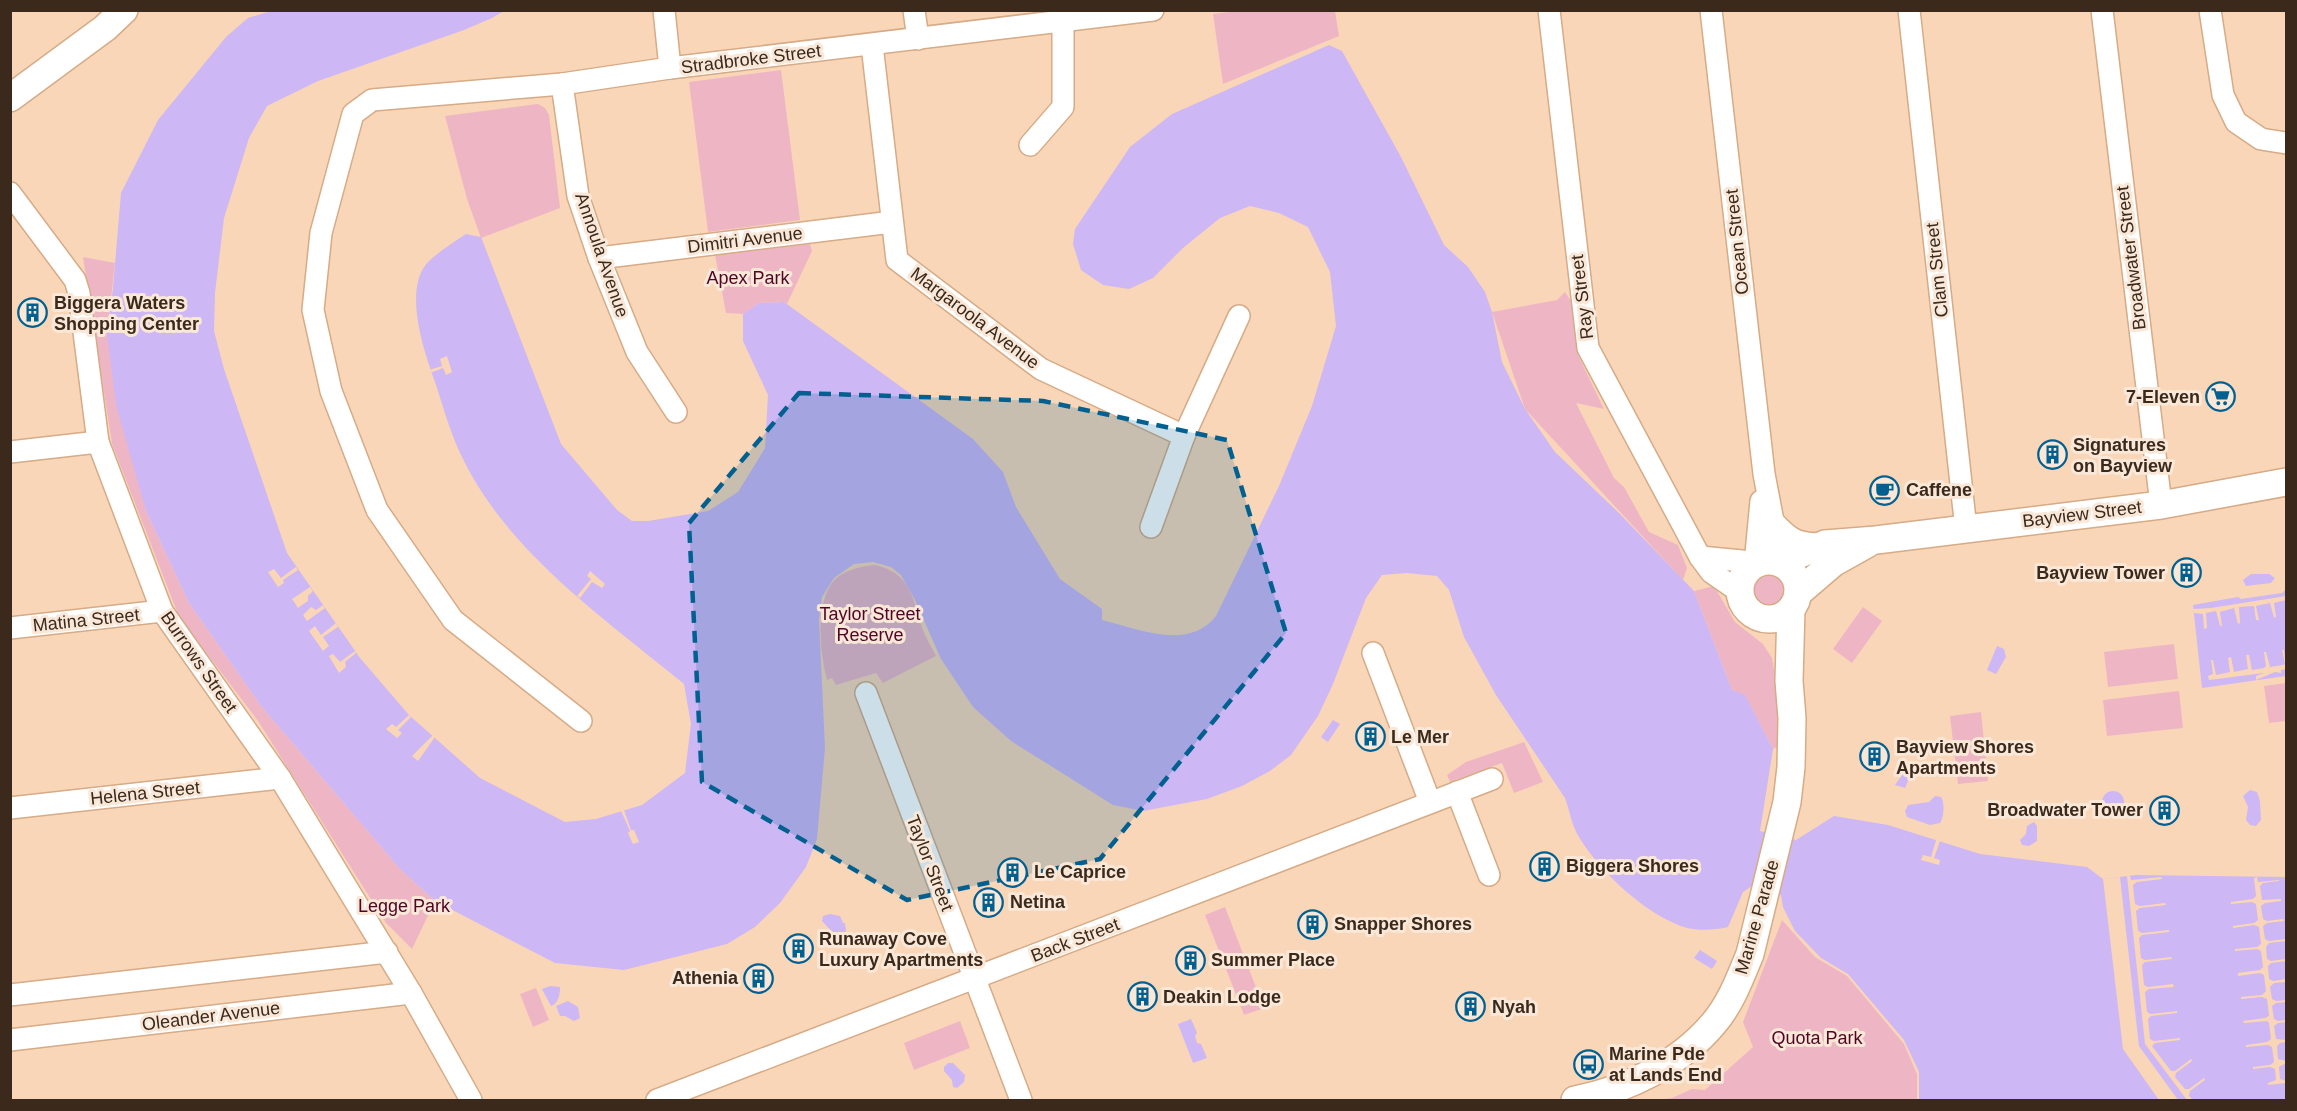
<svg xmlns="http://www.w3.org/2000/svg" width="2297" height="1111" font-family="Arial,sans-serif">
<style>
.green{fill:#eeb6c5}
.water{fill:#cdb7f4}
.pier{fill:#fad6b8}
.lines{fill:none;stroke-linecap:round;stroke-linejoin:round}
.minor-casing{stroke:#d6ab86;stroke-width:24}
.major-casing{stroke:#d6ab86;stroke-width:30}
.minor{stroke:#fff;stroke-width:21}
.major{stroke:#fff;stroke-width:27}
.marked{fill:#026090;fill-opacity:0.2;stroke:#026090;stroke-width:4.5;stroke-dasharray:12 8;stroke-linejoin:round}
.labels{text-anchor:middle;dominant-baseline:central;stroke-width:6;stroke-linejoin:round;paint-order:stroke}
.street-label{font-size:18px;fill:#3b2a1b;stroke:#f9e7d8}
.park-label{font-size:18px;fill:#520427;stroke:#f9e7d8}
.poi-label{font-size:18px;font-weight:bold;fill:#3b2a1b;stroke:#f9e7d8;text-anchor:start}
</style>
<rect width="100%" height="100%" fill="#fad6b8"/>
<g class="green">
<path d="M1244,10L1335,11L1339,36L1223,84L1213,14Z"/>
<path d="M781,70L800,220L708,232L689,82Z"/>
<path d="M538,104L545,108L549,115L560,208L481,238L467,199L445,116Z"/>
<path d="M810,244L812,251L787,304L784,302L759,303L743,314L726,313L715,255Z"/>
<path d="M83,257L115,263L107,335L146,511L189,603L261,706L400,869L435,901L412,949L386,923L258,721L179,617L112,444Z"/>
<path d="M1565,292L1571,301L1578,355L1604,409L1576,403L1614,478L1624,487L1649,532L1678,545L1687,568L1683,580L1525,409L1492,312L1557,300Z"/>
<path d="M875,565C913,574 912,599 923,630C926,639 932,647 936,656L883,683L876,673L836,685L832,678L827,680C820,653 813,595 839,576C850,569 862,566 875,565Z"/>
<circle cx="1771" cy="589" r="18"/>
<path d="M1714,586L1735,622L1763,644L1772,658L1776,680L1779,746L1773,749L1745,696L1732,690L1694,591Z"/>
<path d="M1863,607L1882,621L1852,663L1833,649Z"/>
<path d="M2174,644L2178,679L2108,687L2104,652Z"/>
<path d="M2286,683V721L2269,723L2264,686Z"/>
<path d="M2179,691L2183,728L2107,736L2103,700Z"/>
<path d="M1981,712L1988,781L1958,784L1950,716Z"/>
<path d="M1524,742L1543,782L1514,793L1502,763L1450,782L1447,775L1466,762Z"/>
<path d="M1225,907L1264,1008L1244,1015L1205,915Z"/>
<path d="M1782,920L1815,957L1847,976L1904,1044L1917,1074V1100H1657L1672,1098L1692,1089L1705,1090L1753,1047L1743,1022Z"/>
<path d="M536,988L549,1020L533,1027L520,994Z"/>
<path d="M960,1021L970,1048L914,1070L904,1043Z"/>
</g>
<g class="water">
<path d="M274,10L504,11L492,18L464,30L318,81L267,106L249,138L224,218L215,293L214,331L224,369L287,553L360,658L409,715L480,778L565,822L596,819L642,805L685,773L691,724L684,684C604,618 506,551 461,455C450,432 443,406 435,382C424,352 402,287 429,261C440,251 454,242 466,234L481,237L561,444L617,510L632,521H648L708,511L738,492L765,448L768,395L743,341V314L759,303L784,302L973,439L1003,472L1016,507L1060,579L1102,609V620C1138,629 1189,651 1216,616L1279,486L1312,406L1336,326L1330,272L1308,227L1279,213L1250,206L1220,218L1183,248L1153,278L1129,289L1103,285L1081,270L1073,244L1075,229L1130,147L1172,114L1329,45L1342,51L1401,157L1444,245L1468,267L1485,292L1492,312L1502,362L1525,409L1555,452L1619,513L1694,591L1732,690L1745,695L1773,749L1760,831L1796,840L1834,816L1888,825L1980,854L2087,867L2103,879L2136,875L2286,877V1100H1919V1072L1904,1040L1848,974L1821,958L1795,931L1783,907L1781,895L1752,886L1743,892L1728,927C1716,930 1700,931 1687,928C1647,916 1600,872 1579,837C1571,824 1570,811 1565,798L1496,695L1464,637L1449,590L1437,576L1407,573L1382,575L1366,598L1333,684L1318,716L1291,755L1270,771L1242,786L1207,799L1143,811L1113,805L1011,741L973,707L941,659L914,598L901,575L891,567L873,562L854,564L834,578L822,597L819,619L825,748L817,839L806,867L780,903L755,927L727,944L624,970L555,963L435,901L400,869L261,706L189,603L146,511L116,405L107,335L113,288L121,193L158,120L226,37L248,18Z"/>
<path d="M2251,574H2269L2275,578L2271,583L2246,586L2243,580Z"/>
<path d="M2286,589V676L2202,688L2193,605L2238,597L2241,599L2282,593Z"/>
<path d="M1997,646L2004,649L2006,657L1996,674L1987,670Z"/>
<path d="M1333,720L1340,724L1328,742L1321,737Z"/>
<path d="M1905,771L1911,774L1905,788L1895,785Z"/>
<path d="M2250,790L2257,792L2260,801L2261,820L2256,826L2250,825L2246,820L2248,807L2243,796Z"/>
<circle cx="2113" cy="802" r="11"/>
<path d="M1935,796L1941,797C1945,803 1944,817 1940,823L1930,825L1907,817L1905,811L1908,805L1929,802Z"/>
<path d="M2034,822L2037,826V841L2029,846L2022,845L2020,840L2026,834L2027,826Z"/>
<path d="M830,914L840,916L843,923H845L846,931L843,935H835L822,921L823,916Z"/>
<path d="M1700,950L1717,961L1712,969L1694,958Z"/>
<path d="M550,986L560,987C560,995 558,1004 551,1006L542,989Z"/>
<path d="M568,1001L578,1007L580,1018L574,1021L565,1016H560L556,1006Z"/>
<path d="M1191,1019L1197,1033L1195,1036L1197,1043L1201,1044L1207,1058L1193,1063L1178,1024Z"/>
<path d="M948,1063H953L965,1075L964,1082L957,1088L953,1087L952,1080L944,1071V1067Z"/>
</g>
<g class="pier">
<path d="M447,356L452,372L446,375L443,368L430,373L429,370L442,366L440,359Z"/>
<path d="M296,567L298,570L283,580L284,583L278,587L268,572L274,569L281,578Z"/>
<path d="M590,571L605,584L602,588L592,582L580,598L577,596L591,579L587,576Z"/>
<path d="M310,587L313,591L308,596V601L298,608L292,599Z"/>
<path d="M2286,596V600L2274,603L2276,617L2274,618L2270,603L2256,606L2259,620H2256L2254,606L2239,607L2240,623L2238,624L2234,608L2220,612L2222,626H2220L2216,611L2206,613L2207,628L2204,629L2203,614L2194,613L2193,609L2211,608Z"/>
<path d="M323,605L325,608L307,621L303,615L311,607L316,610Z"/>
<path d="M336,623L338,627L323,637L329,646L323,651L309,631L315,626L321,635Z"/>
<path d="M2282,650H2284L2286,669L2281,670V673L2275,672L2256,680V676L2264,673L2209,680L2208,676L2213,674L2211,660H2213L2216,675L2230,672L2228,658L2231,657L2234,672L2248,669L2246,655H2249L2252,670L2264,668L2266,666L2264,652H2266L2270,667L2283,665L2285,664Z"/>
<path d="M355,651L356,653L345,662L346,667L339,673L329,656L333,654L340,662Z"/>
<path d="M409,715L411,717L398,730L402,733L397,738L386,729L392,724L396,727Z"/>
<path d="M433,735L435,737L418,761L412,756Z"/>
<path d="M624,810L631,830H634L639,842L633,844L628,833L630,831L621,811Z"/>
<path d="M1937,837L1941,838L1934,858L1940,860L1939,865L1921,860L1923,855L1931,857Z"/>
<path d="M2127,876H2130L2131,880L2161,877L2162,879L2137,882L2133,885L2135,904L2140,906L2165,903L2166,905L2140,908L2136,911L2138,931L2142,933L2169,930V932L2142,935L2139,938L2141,958L2145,960L2171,957L2172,959L2145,962L2142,965L2144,985L2148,987L2173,984L2174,987L2149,989L2145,992L2147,1012L2151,1014L2177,1011V1013L2151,1016L2148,1019L2150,1039L2154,1041L2180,1038V1040L2155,1043L2152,1046L2171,1071H2175L2191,1059L2192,1061L2176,1073L2175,1077L2185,1089H2189L2204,1078L2205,1080L2190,1091L2189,1096L2193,1100H2187L2145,1044Z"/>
<path d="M2120,877L2139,1046L2178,1100H2159L2123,1049L2103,879Z"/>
<path d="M2257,877L2258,882L2279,880V881L2263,883L2260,886L2262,900L2281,899V901L2265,903L2261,906L2263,919L2267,921L2283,919L2284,921L2267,923L2263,926L2265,939L2269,941L2286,939V941L2269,943L2266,947L2267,959L2271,961L2286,959V961L2271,963L2268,966L2269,979L2273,981L2286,979V982L2274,983L2270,987L2272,999L2276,1001L2286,1000V1002L2276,1003L2272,1006L2274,1019L2278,1021L2286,1020V1022L2278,1023L2274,1026L2276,1039L2286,1040V1042L2280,1043L2277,1046L2278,1059L2286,1061V1063L2279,1067L2280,1079L2286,1081V1083L2268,1085V1083L2276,1080L2275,1069L2270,1067L2253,1069V1067L2270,1065L2274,1062L2272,1047L2268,1045L2246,1047V1045L2267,1042L2271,1039L2269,1023L2267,1021L2244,1023L2243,1021L2265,1018L2269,1016L2267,999L2262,997L2241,999V997L2262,995L2266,991L2264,975L2260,973L2238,976V973L2260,970L2263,967L2261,951L2257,949L2235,951V949L2257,947L2261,944L2259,927L2254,925L2233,928V926L2254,923L2258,920L2256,904L2252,902L2231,904V902L2253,899L2256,896L2254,878Z"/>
</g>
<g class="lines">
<defs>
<g id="minor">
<path d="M664,10L670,68"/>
<path d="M914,10L918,39"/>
<path d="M1549,10L1588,348L1700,557L1711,572L1740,592"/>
<path d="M1711,10L1764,474L1773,521L1776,561"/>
<path d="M1909,10L1966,529"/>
<path d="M2102,10L2161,505"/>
<path d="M2210,10L2223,95L2236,122L2261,139L2286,143"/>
<path d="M872,45L897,260L1041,369L1184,436"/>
<path d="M562,84L578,196L599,258L637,352L676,412"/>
<path d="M1030,145L1063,107V21"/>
<path d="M10,193L75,280L79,293L98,442L162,611L280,778L411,993L471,1100"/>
<path d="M599,258L892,222"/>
<path d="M10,452L98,442"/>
<path d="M1773,521C1791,541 1798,544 1824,544"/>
<path d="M1151,527L1184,436L1239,316"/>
<path d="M1700,557L1742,561L1752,566"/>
<path d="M1755,564L1761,501"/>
<path d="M10,628L162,611"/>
<path d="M1373,653L1430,802"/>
<path d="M866,693L1021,1100"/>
<path d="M581,721L453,620L377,510L331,391L313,310L321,233L353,114L372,100L562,84L670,68L1153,10"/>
<path d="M1457,792L1489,875"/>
<path d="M10,808L280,778"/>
<path d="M10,995L387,952"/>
<path d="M10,1040L411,993"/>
<path d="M657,1100L1492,779"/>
</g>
<g id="major">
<path d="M10,98L105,28L124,10"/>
<circle cx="1769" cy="590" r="29"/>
<path d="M1780,562L1825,544L1876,540L2161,505L2286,482"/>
<path d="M1798,593L1833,563L1867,544"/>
<path d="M1575,1100C1626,1090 1680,1064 1714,1023C1731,1003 1740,978 1750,954L1787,802L1791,767L1792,718L1789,681L1791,609"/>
</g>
</defs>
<use href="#minor" class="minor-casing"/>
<use href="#major" class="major-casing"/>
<use href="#minor" class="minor"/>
<use href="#major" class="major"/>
</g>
<path class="marked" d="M799,393L1043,401L1227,440L1286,633L1100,859L907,900L702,782L689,523Z"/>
<defs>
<symbol id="building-ring" viewBox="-11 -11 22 22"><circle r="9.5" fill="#f9e7d8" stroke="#026090" stroke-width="1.5"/><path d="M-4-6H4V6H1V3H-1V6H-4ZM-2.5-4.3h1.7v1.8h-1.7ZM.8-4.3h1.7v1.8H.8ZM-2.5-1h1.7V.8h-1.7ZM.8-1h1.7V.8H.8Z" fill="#026090"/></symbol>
<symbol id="supermarket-ring" viewBox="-11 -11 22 22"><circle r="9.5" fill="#f9e7d8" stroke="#026090" stroke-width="1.5"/><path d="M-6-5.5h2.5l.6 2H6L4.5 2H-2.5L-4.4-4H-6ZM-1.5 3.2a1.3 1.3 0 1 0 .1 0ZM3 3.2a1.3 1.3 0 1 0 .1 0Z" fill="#026090"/></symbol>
<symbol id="cafe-ring" viewBox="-11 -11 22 22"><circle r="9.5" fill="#f9e7d8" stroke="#026090" stroke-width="1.5"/><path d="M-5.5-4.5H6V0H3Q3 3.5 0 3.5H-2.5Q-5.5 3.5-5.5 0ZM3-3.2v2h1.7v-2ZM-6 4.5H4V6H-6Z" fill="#026090"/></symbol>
<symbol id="bus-ring" viewBox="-11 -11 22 22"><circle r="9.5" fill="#f9e7d8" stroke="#026090" stroke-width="1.5"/><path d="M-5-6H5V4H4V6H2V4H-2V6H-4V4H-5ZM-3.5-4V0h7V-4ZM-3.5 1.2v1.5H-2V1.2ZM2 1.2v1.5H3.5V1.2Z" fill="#026090"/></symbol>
</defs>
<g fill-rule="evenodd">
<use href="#building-ring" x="16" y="296" width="33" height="33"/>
<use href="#supermarket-ring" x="2204" y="380" width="33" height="33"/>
<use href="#building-ring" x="2036" y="438" width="33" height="33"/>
<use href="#cafe-ring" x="1868" y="474" width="33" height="33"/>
<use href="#building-ring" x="2170" y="556" width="33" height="33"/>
<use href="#building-ring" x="1354" y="720" width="33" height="33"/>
<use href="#building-ring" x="1858" y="740" width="33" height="33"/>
<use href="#building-ring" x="2148" y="794" width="33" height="33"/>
<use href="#building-ring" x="1528" y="850" width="33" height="33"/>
<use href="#building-ring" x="996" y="856" width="33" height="33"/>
<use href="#building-ring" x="972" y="886" width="33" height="33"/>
<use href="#building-ring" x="1296" y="908" width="33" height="33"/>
<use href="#building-ring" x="782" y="932" width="33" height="33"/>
<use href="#building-ring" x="1174" y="944" width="33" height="33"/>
<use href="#building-ring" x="742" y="962" width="33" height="33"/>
<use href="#building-ring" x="1126" y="980" width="33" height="33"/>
<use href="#building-ring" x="1454" y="990" width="33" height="33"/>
<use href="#bus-ring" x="1572" y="1048" width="33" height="33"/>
</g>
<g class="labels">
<g class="street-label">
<text transform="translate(751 59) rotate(-7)">Stradbroke Street</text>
<text transform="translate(745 240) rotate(-7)">Dimitri Avenue</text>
<text transform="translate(1737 242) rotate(-96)">Ocean Street</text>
<text transform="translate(602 255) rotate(71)">Annoula Avenue</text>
<text transform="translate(2131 258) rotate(-97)">Broadwater Street</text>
<text transform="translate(1937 270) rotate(-96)">Clam Street</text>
<text transform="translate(1582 297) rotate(-97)">Ray Street</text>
<text transform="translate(975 318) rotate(37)">Margaroola Avenue</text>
<text transform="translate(2082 514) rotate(-7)">Bayview Street</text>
<text transform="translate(86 620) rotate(-6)">Matina Street</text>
<text transform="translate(199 662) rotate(55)">Burrows Street</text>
<text transform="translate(145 793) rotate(-6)">Helena Street</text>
<text transform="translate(930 863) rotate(69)">Taylor Street</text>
<text transform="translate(1757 917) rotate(-74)">Marine Parade</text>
<text transform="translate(1075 940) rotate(-21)">Back Street</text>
<text transform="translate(211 1016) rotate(-7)">Oleander Avenue</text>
</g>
<g class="park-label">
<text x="748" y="278">Apex Park</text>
<text x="870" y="614">Taylor Street<tspan x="870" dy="21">Reserve</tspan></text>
<text x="404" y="906">Legge Park</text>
<text x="1817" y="1038">Quota Park</text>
</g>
<g class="poi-label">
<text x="54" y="303">Biggera Waters<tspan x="54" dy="21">Shopping Center</tspan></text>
<text x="2200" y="397" text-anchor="end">7-Eleven</text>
<text x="2073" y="445">Signatures<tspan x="2073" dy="21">on Bayview</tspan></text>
<text x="1906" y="490">Caffene</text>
<text x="2165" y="573" text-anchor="end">Bayview Tower</text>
<text x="1391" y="737">Le Mer</text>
<text x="1896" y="747">Bayview Shores<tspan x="1896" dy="21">Apartments</tspan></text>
<text x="2143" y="810" text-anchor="end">Broadwater Tower</text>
<text x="1566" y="866">Biggera Shores</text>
<text x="1034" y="872">Le Caprice</text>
<text x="1010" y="902">Netina</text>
<text x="1334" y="924">Snapper Shores</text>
<text x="819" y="939">Runaway Cove<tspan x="819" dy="21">Luxury Apartments</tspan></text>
<text x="1211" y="960">Summer Place</text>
<text x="738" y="978" text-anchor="end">Athenia</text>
<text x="1163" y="997">Deakin Lodge</text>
<text x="1492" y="1007">Nyah</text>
<text x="1609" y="1054">Marine Pde<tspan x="1609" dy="21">at Lands End</tspan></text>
</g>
</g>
<rect width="2297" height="1111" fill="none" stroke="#3b2a1b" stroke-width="24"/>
</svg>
